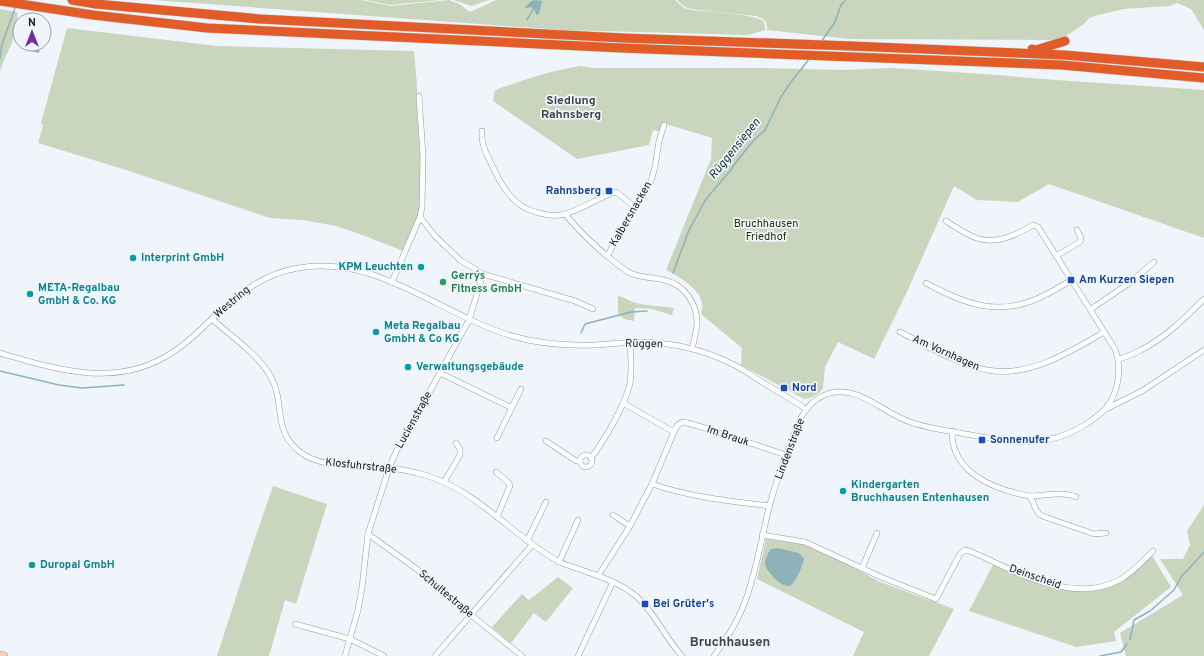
<svg xmlns="http://www.w3.org/2000/svg" width="1204" height="656" font-family="Overpass,sans-serif">
<style>
.green{fill:#c9d5bc}
.water{fill:#8db2b9}
.lines{fill:none;stroke-linecap:round;stroke-linejoin:round}
.stream{stroke:#8db2b9;stroke-width:1.5}
.street-casing{stroke:#949aa0;stroke-width:6}
.secondary-casing{stroke:#949aa0;stroke-width:8}
.highway-casing{stroke:#d2d2d2;stroke-width:10}
.street{stroke:#fff;stroke-width:5}
.secondary{stroke:#f6cebf;stroke-width:7}
.highway{stroke:#e15c29;stroke-width:9}
.transit-dot{fill:#1a4fb4;stroke:#eff5fb;stroke-width:1.5}
.culture-dot{fill:#0f9aa8;stroke:#eff5fb;stroke-width:1.5}
.leisure-dot{fill:#2e9e5b;stroke:#eff5fb;stroke-width:1.5}
.labels{text-anchor:middle;dominant-baseline:central;stroke-width:3.5;stroke-linejoin:round;paint-order:stroke}
.transit-label{font-size:11px;font-weight:bold;fill:#164399;stroke:#eff5fb;text-anchor:start}
.street-label{font-size:11px;fill:#1c1e20;stroke:#eff5fb}
.park-label{font-size:11px;fill:#1e2f02;stroke:#eff5fb}
.culture-label{font-size:11px;font-weight:bold;fill:#0d838f;stroke:#eff5fb;text-anchor:start}
.leisure-label{font-size:11px;font-weight:bold;fill:#27864d;stroke:#eff5fb;text-anchor:start}
.neighbourhood-label{font-size:12px;font-weight:bold;fill:#41454b;stroke:#eff5fb}
.water-label{font-size:12px;font-style:italic;fill:#10353b;stroke:#eff5fb}
.quarter-label{font-size:13px;font-weight:bold;fill:#41454b;stroke:#eff5fb}
</style>
<rect width="100%" height="100%" fill="#eff5fb"/>
<g class="green">
<path d="M153,0H361L391,6L449,0L459,4L470,12L496,0H675L684,8L691,10C704,11 755,14 763,21C765,23 765,27 765,30L749,35L562,30Z"/>
<path d="M366,0H441L390,5Z"/>
<path d="M453,0H489L472,6Z"/>
<path d="M677,0H1204V30L1191,9L1177,3L1170,6L1123,9L1098,15L1089,18L1084,24L1060,40L850,39L767,30C768,21 764,19 756,16L691,9L685,7Z"/>
<path d="M0,9L17,12C21,32 6,52 0,71Z"/>
<path d="M67,28L217,46L414,51L417,85V111L421,170V208L416,223L403,251L365,236L336,226L303,220L270,218L126,170L38,143L43,126L41,123Z"/>
<path d="M580,66L593,68H763L842,70L891,68L984,74L1056,80L1204,90V238L1049,184L1018,202L977,200L954,186L906,294L874,359L838,342L825,367L823,388L819,393L810,398L804,399L741,365L742,348L701,314C702,311 703,307 702,304C701,289 678,276 666,270L711,159L712,138L663,123L659,131L653,130L649,145L577,159L493,101L495,90C523,80 550,71 580,66Z"/>
<path d="M618,296C625,297 629,301 636,303C648,306 661,306 674,308L672,315L652,309L635,308L634,321L624,319L618,314Z"/>
<path d="M273,486L327,504L296,604L285,600L269,656H217L254,541Z"/>
<path d="M1204,505V656H1126L1120,633L1183,595L1160,559H1183L1190,545L1187,531Z"/>
<path d="M766,539L812,545L880,582L954,609L929,656H853L864,632L757,579Z"/>
<path d="M1150,552L1171,587L1114,632L1116,641L1076,647L969,611L995,561C1032,575 1077,600 1116,579C1129,572 1139,562 1150,552Z"/>
<path d="M558,577L573,588L546,622L534,613L511,643L492,627L522,594L529,600Z"/>
</g>
<g class="water">
<path d="M534,0L542,1L539,14L537,15L534,10L532,9V7L525,8V7L530,2Z"/>
<path d="M26,44H41L39,53L24,49Z"/>
<path d="M778,548L799,553L804,559C801,568 798,579 790,586C788,586 786,586 784,585C779,584 765,569 765,564C765,559 768,553 771,549Z"/>
</g>
<g class="lines">
<g class="stream">
<path d="M527,20L533,9"/>
<path d="M821,42L835,22L841,5L845,1"/>
<path d="M0,58L2,44L15,8"/>
<path d="M673,273L689,230L706,199L730,171L736,162L754,140L765,130L781,97L791,82L810,58"/>
<path d="M581,333L585,324L631,312L647,311"/>
<path d="M0,371L59,385L82,388L124,385"/>
<path d="M1130,640L1134,620L1150,611L1174,590L1181,577L1204,552"/>
<path d="M1100,656L1121,652L1127,644"/>
</g>
<defs>
<g id="street">
<path d="M419,96L423,156L422,207L420,217"/>
<path d="M482,131C481,145 486,153 492,165C502,187 514,208 539,213C546,215 553,216 560,215C580,212 597,197 616,192L635,207"/>
<path d="M565,214C580,232 593,245 611,259C616,263 622,268 628,272C639,278 652,277 664,280C684,284 698,304 697,325C696,333 694,341 692,349"/>
<path d="M607,256L651,181L655,167L659,141L664,125"/>
<path d="M1056,256L1080,242L1081,238L1077,230"/>
<path d="M392,282L420,217L435,236L460,260L483,274L575,301L593,309"/>
<path d="M926,283C966,305 1001,318 1045,295C1054,291 1063,285 1071,280"/>
<path d="M1091,309L1131,282L1154,262"/>
<path d="M212,319C232,337 258,354 271,377C286,404 271,433 303,454C325,469 363,465 388,468C401,469 415,472 428,476C478,492 511,534 556,560C562,564 570,566 576,568C598,576 620,582 637,597C656,614 665,638 682,656"/>
<path d="M900,332C928,346 956,364 987,370C1029,378 1070,352 1104,332"/>
<path d="M0,353C58,370 118,389 173,352C189,342 202,328 216,315C242,292 263,274 298,268C377,254 441,315 512,336C539,344 567,346 595,345C611,344 627,342 643,342C672,343 701,349 728,362C740,367 751,375 762,382C777,391 792,400 806,409"/>
<path d="M1118,359C1126,357 1134,354 1141,350C1165,338 1185,318 1204,299"/>
<path d="M440,373L512,408"/>
<path d="M623,403L674,432"/>
<path d="M1106,409L1142,391L1204,350"/>
<path d="M952,431C951,473 995,490 1030,496L1036,509L1039,514L1045,517L1094,534L1106,533"/>
<path d="M497,438L521,389"/>
<path d="M546,441L576,461H580"/>
<circle cx="586" cy="461" r="6"/>
<path d="M591,458C604,441 626,404 630,383C632,370 631,356 630,342"/>
<path d="M496,472L509,483L510,486L497,517"/>
<path d="M444,482L460,455V449L456,443"/>
<path d="M652,484C690,497 729,501 770,506"/>
<path d="M1030,496C1044,496 1063,491 1076,497"/>
<path d="M613,515L630,526"/>
<path d="M368,534L418,570L471,615L522,656"/>
<path d="M762,535L805,542L881,577L936,599L960,554L965,550L972,552C1016,571 1073,606 1121,579C1133,572 1143,561 1153,551"/>
<path d="M527,541L546,502"/>
<path d="M559,562L578,520"/>
<path d="M862,568L877,533"/>
<path d="M598,576L630,526L652,484L674,432C676,427 678,423 684,422L712,430L786,455"/>
<path d="M295,624L350,639L384,656"/>
<path d="M345,656L358,610L362,588L368,534L389,468L397,450L440,373L469,320L483,274"/>
<path d="M435,656L532,545"/>
<path d="M578,656L613,582"/>
<path d="M714,656C728,637 740,618 747,596C757,567 762,537 769,507C775,486 782,465 790,445C795,433 798,420 806,410C811,403 819,397 827,394C856,384 880,410 905,420C923,428 945,430 965,434C1008,441 1043,450 1083,426C1091,421 1100,415 1106,408C1119,392 1122,368 1115,349L1038,227L1033,225C1016,235 997,245 976,238C966,234 955,227 946,221"/>
</g>
<path id="secondary" d="M0,655L4,656"/>
<g id="highway">
<path d="M72,0L96,4L260,19L623,38L851,46L1064,55L1204,67"/>
<path d="M0,1L93,15L207,28L622,48L1062,65L1204,78"/>
<path d="M1032,49L1036,50L1065,41"/>
</g>
</defs>
<use href="#street" class="street-casing"/>
<use href="#secondary" class="secondary-casing"/>
<use href="#highway" class="highway-casing"/>
<use href="#street" class="street"/>
<use href="#secondary" class="secondary"/>
<use href="#highway" class="highway"/>
</g>
<g class="transit-dot">
<rect x="605" y="187" width="8" height="8" rx="2"/>
<rect x="1067" y="276" width="8" height="8" rx="2"/>
<rect x="780" y="384" width="8" height="8" rx="2"/>
<rect x="978" y="436" width="8" height="8" rx="2"/>
<rect x="641" y="600" width="8" height="8" rx="2"/>
</g>
<g class="culture-dot">
<circle cx="133" cy="258" r="4"/>
<circle cx="421" cy="267" r="4"/>
<circle cx="30" cy="294" r="4"/>
<circle cx="376" cy="332" r="4"/>
<circle cx="408" cy="367" r="4"/>
<circle cx="843" cy="491" r="4"/>
<circle cx="32" cy="565" r="4"/>
</g>
<circle class="leisure-dot" cx="443" cy="282" r="4"/>
<g class="labels">
<g class="transit-label">
<text x="601" y="191" text-anchor="end">Rahnsberg</text>
<text x="1079" y="280">Am Kurzen Siepen</text>
<text x="792" y="388">Nord</text>
<text x="990" y="440">Sonnenufer</text>
<text x="653" y="604">Bei Grüter's</text>
</g>
<g class="street-label">
<text transform="translate(631 214) rotate(-60)">Kalbersnacken</text>
<text transform="translate(232 302) rotate(-40)">Westring</text>
<text transform="translate(644 344) rotate(1)">Rüggen</text>
<text transform="translate(946 353) rotate(24)">Am Vornhagen</text>
<text transform="translate(414 420) rotate(-61)">Lucienstraße</text>
<text transform="translate(728 436) rotate(19)">Im Brauk</text>
<text transform="translate(790 449) rotate(-69)">Lindenstraße</text>
<text transform="translate(361 466) rotate(6)">Klosfuhrstraße</text>
<text transform="translate(1035 577) rotate(19)">Deinscheid</text>
<text transform="translate(446 594) rotate(40)">Schultestraße</text>
</g>
<g class="park-label">
<text x="766" y="224">Bruchhausen<tspan x="766" dy="13">Friedhof</tspan></text>
</g>
<g class="culture-label">
<text x="141" y="258">Interprint GmbH</text>
<text x="413" y="267" text-anchor="end">KPM Leuchten</text>
<text x="38" y="288">META-Regalbau<tspan x="38" dy="13">GmbH &amp; Co. KG</tspan></text>
<text x="384" y="326">Meta Regalbau<tspan x="384" dy="13">GmbH &amp; Co KG</tspan></text>
<text x="416" y="367">Verwaltungsgebäude</text>
<text x="851" y="485">Kindergarten<tspan x="851" dy="13">Bruchhausen Entenhausen</tspan></text>
<text x="40" y="565">Duropal GmbH</text>
</g>
<g class="leisure-label">
<text x="451" y="276">Gerry´s<tspan x="451" dy="13">Fitness GmbH</tspan></text>
</g>
<g class="neighbourhood-label">
<text x="571" y="101">Siedlung<tspan x="571" dy="14">Rahnsberg</tspan></text>
</g>
<g class="water-label">
<text transform="translate(735 149) rotate(-51)">Rüggensiepen</text>
</g>
<g class="quarter-label">
<text x="730" y="643">Bruchhausen</text>
</g>
</g>
<g transform="translate(32 32)"><circle r="19" fill="#eff5fb" stroke="#9b9fa3"/>
<path d="M0-3L7 15L0 10L-7 15Z" fill="#732c9f"/>
<text y="-6" font-size="11" font-weight="bold" text-anchor="middle" fill="#1c1e20">N</text>
</g>
</svg>
